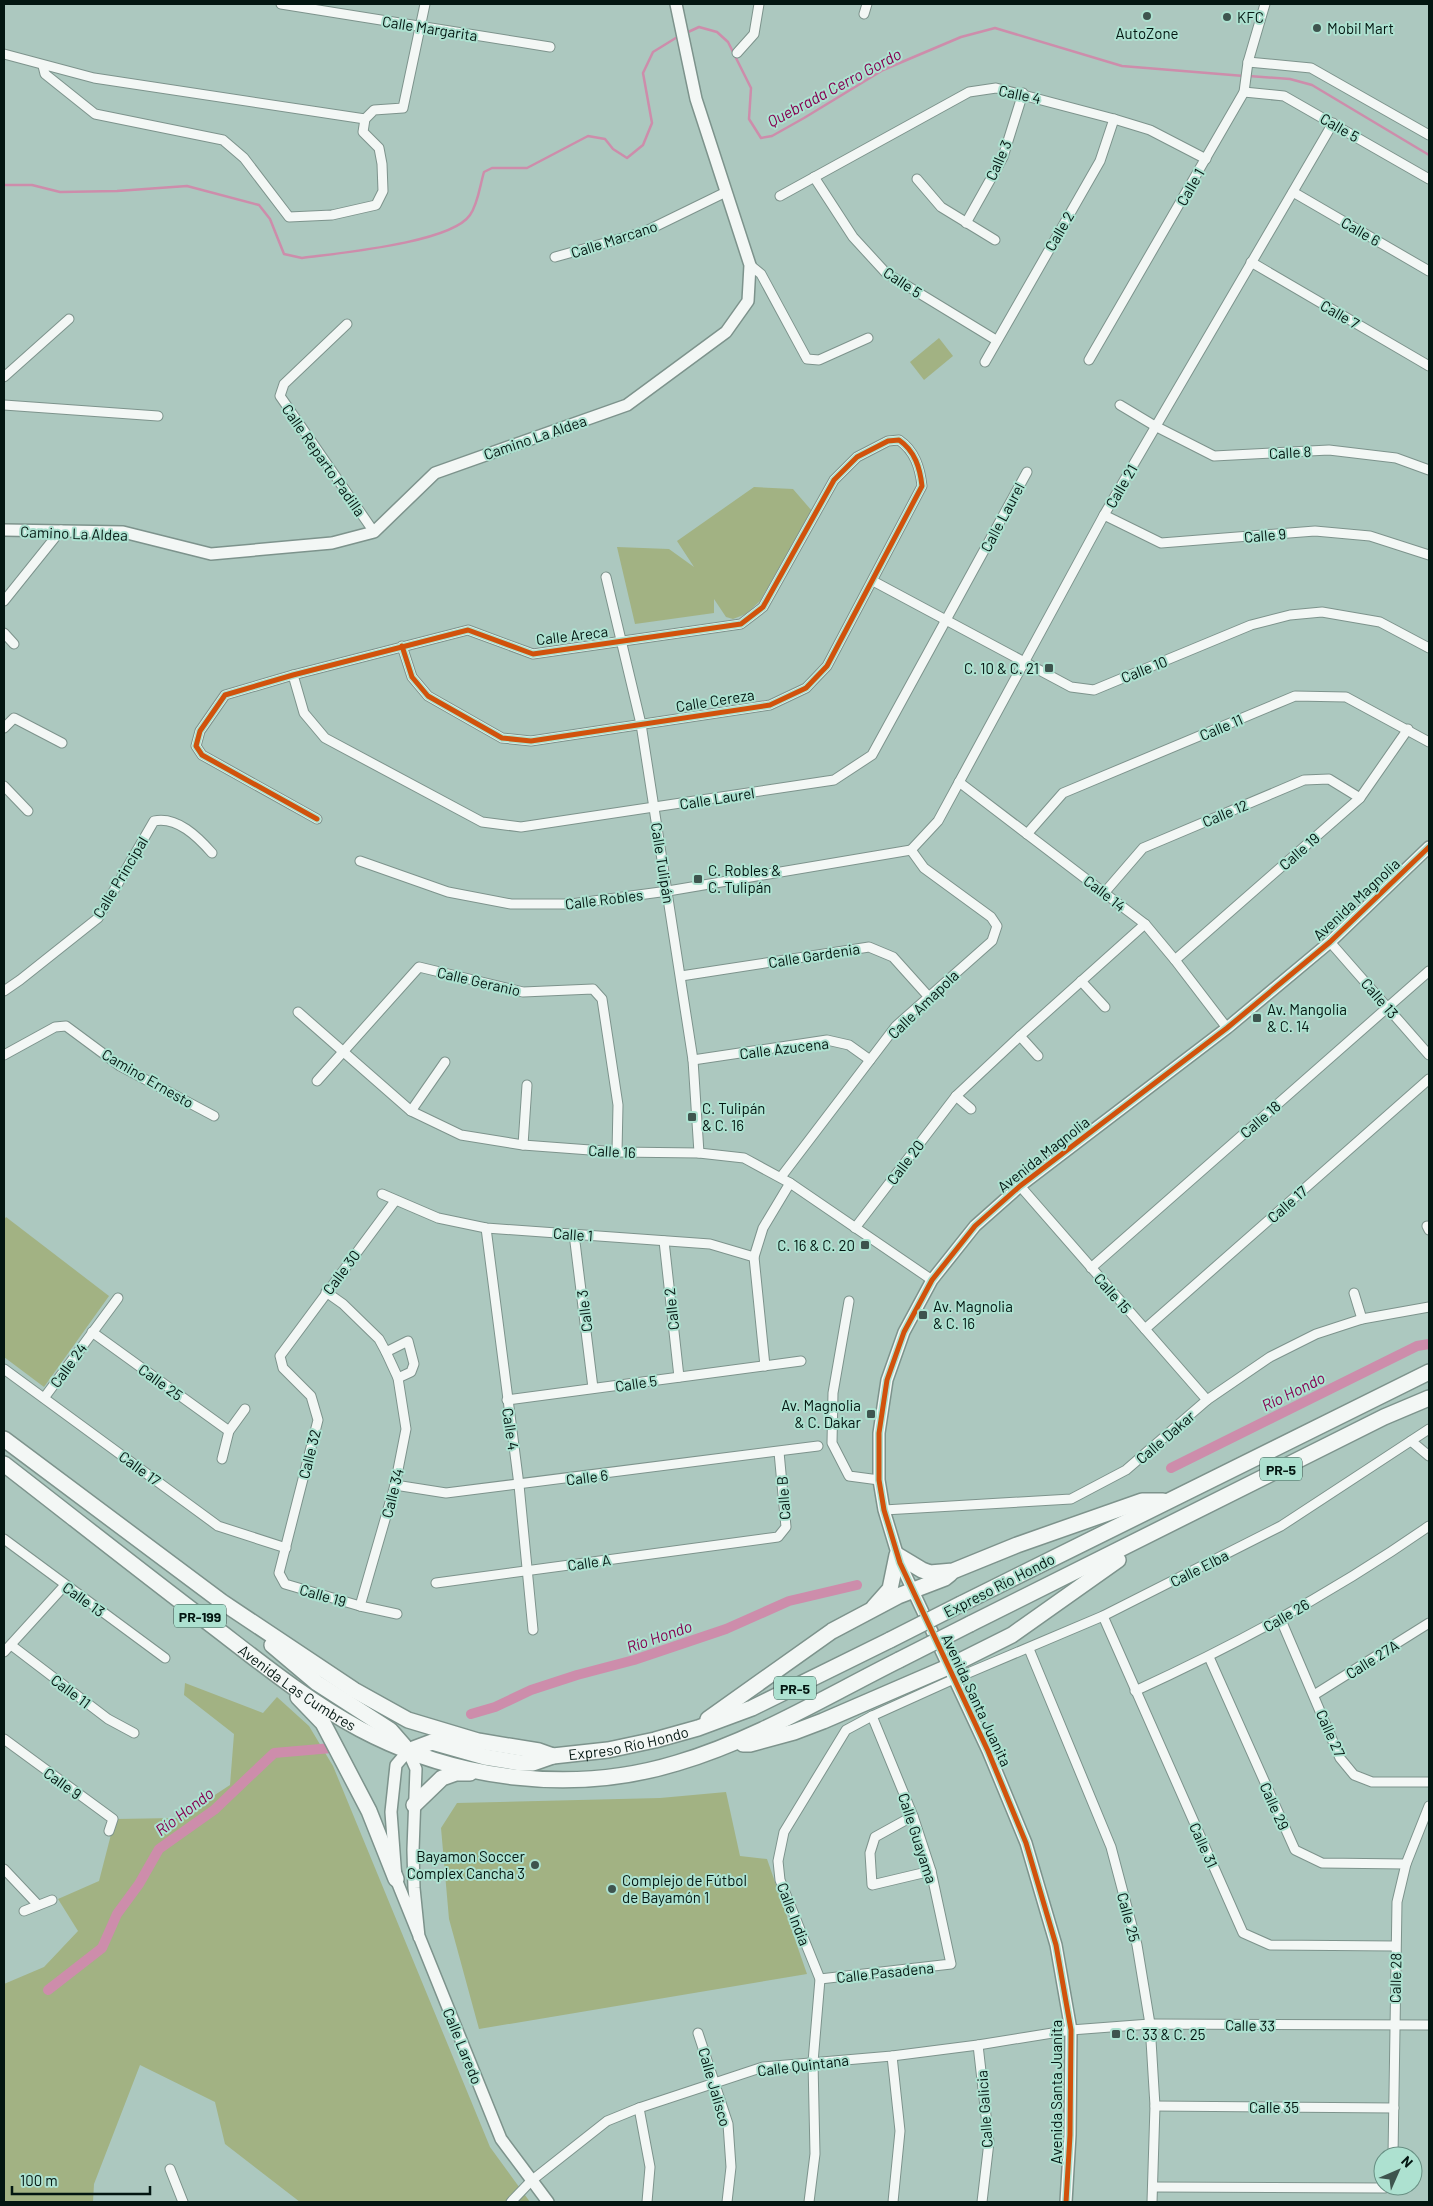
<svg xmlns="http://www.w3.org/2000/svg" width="1433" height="2206" font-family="Barlow,sans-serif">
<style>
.green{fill:#a2b283}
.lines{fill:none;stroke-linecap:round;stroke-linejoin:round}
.stream{stroke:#cd8dab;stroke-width:2.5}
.canal{stroke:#cd8dab;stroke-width:10}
.street-casing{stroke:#7d938c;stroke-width:11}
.secondary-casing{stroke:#7d938c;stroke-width:14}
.highway-casing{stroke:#7d938c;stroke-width:18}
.street{stroke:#f3f7f5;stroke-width:9}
.secondary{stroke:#f3f7f5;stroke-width:11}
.highway{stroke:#f3f7f5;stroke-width:15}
.highway-bridge-casing{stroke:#7d938c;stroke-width:18;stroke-linecap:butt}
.highway-bridge{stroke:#f3f7f5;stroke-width:15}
.cycleway-casing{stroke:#ade1d0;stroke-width:8}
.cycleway{stroke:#d1520c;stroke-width:5}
.poi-dot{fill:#3e544e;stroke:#ade1d0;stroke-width:2}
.labels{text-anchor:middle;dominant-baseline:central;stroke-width:4;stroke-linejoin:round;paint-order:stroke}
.shield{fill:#ade1d0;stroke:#36534a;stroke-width:1}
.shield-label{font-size:14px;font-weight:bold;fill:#031611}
.poi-label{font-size:15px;fill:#031611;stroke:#ade1d0;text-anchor:start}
.street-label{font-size:15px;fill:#031611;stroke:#ade1d0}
.water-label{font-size:16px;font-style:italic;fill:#860051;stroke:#ade1d0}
</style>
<rect width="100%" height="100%" fill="#acc8bf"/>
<g class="green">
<path d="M939,338L953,356L924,380L910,362Z"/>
<path d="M754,487L793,489L812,511L760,601L746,614L733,619L726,617L714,599V613L635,624L617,547L669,549L694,567L677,541Z"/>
<path d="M6,1217L109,1296L44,1387L4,1357V1220Z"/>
<path d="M185,1683L263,1713L277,1697L309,1726L333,1766L490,2147L530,2202H300L225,2144L215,2102L140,2065L94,2184L93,2202H4V1984L44,1967L78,1931L58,1899L99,1881L115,1819L176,1818L198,1806L230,1785L234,1734L184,1695Z"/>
<path d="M726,1792L740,1856L767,1859L807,1974L479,2029L449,1919L441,1828L457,1803L660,1798Z"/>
</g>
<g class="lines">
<g class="stream">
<path d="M686,33L699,27L717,32L728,42L751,88L749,119L761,138L772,136L804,118L883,70L961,37L995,28L1122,66L1244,76"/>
<path d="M1249,76L1290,79L1312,85L1429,155"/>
<path d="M4,185H32L60,192L117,191L187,186L259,205L270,219L284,254L302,258C338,253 451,243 470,215C478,204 480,185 484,172L492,168H527L588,136L605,139L613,149L627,158L643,145L652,123L643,73L653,52L679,36"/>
</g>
<g class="canal">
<path d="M1171,1468L1417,1346L1429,1344"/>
<path d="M471,1714L495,1707L531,1690L577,1675L634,1660L726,1629L789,1601L857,1585"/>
<path d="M48,1990L102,1948L117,1914L139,1884L159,1849L214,1810L274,1753L332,1748"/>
</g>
<defs>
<g id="street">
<path d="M281,4L550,47"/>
<path d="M864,14L867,4"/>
<path d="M737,53L754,34L759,4"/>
<path d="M4,54L94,78L365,119"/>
<path d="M1248,62L1311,68L1429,135"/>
<path d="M43,66L45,74L95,114L223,140L244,158L289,217L332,215L376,205L383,191L382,164L379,148L363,132L365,119L374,110L403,108L425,4"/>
<path d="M1244,92L1284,96L1429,179"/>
<path d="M814,177L853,237L886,273L996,340"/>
<path d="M917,179L941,207L995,240"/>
<path d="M1293,192L1429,271"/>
<path d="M780,196L969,92L996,88L1114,119L1150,130L1206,159"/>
<path d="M966,223L1003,157L1023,93"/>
<path d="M555,257L644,232L726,192"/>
<path d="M1251,262L1429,366"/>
<path d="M750,265L761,274L807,359L819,360L868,338"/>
<path d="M347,324L284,384L280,396L374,532"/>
<path d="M1089,360L1244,92L1248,62L1265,4"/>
<path d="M985,362L1100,161L1114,119"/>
<path d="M4,377L69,319"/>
<path d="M4,405L158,416"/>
<path d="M1120,405L1155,426L1214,456L1329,450L1396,458L1429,470"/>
<path d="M1104,515L1161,543L1315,531L1370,536L1429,555"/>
<path d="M606,577L641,724L693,1060L699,1153"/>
<path d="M873,581L1071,687L1094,690L1251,625L1290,615L1322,612L1380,622L1429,648"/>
<path d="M4,601L61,530"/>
<path d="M4,633L14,644"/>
<path d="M293,675L304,713L325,738L482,822L521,827L834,780L872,755L1027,472"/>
<path d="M4,728L14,718L62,743"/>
<path d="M959,782L1145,924L1175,960L1227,1028"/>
<path d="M4,786L28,811"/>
<path d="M317,819L202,755L196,746L200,731L225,695L293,675L468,630L533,654L741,624L763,607L834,480L857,457L888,441L899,440C915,451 920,468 922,486L827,666L806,688L770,705L531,741L502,738L428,696L412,677L402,646"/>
<path d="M1027,834L1063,793L1295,696L1346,697L1429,742"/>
<path d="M911,850L938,821L1104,515L1333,123"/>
<path d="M360,861L448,892L511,904H571L668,891L911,850"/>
<path d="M1105,892L1143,848L1304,780L1329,779L1360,798"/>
<path d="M1330,942L1429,1055"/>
<path d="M1175,960L1360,798L1408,729"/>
<path d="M681,976L869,947L893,957L928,996"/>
<path d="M1081,981L1105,1007"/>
<path d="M4,991L20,980L98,918L154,821C177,816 198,837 212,853"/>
<path d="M298,1012L411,1111L461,1135L523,1145L617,1152L699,1153L744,1158L790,1183L932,1280"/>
<path d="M1020,1036L1038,1056"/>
<path d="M4,1055L55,1027L66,1026L120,1066L214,1116"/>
<path d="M693,1060L827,1040L849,1045L870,1060"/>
<path d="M317,1081L419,967L523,992L593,989L602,999L618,1105L617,1152"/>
<path d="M956,1096L971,1109"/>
<path d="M411,1111L445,1062"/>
<path d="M523,1145L527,1085"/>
<path d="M781,1177L896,1026L992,941L997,926L991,917L924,868L911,850"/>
<path d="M1020,1186L1207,1400"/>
<path d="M382,1194L438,1218L486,1228L710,1244L754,1257"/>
<path d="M395,1201L280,1356L283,1368L311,1396L318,1420L279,1573L285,1584L360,1606L397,1614"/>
<path d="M1427,1226L1429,1230"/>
<path d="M486,1228L519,1485L533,1630"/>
<path d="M855,1228L956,1096L1020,1036L1145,924"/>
<path d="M574,1234L593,1388"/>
<path d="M664,1241L679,1377"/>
<path d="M1091,1268L1429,971"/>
<path d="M326,1292L343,1304L379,1339L386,1352L398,1378L406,1429L395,1485L360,1606"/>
<path d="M1354,1293L1362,1319"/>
<path d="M849,1301L833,1393L832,1443L849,1476L879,1480"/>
<path d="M1145,1329L1429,1079"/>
<path d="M92,1332L229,1431"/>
<path d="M386,1352L408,1341L414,1364L411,1372L398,1378"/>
<path d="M765,1366L754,1257L763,1228L790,1183"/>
<path d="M4,1369L218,1526L286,1548"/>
<path d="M44,1398L118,1298"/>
<path d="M507,1400L801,1361"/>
<path d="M1411,1441L1429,1456"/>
<path d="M222,1459L229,1431L245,1409"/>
<path d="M395,1485L446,1493L818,1446"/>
<path d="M884,1510L1071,1499L1126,1470L1207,1400L1270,1357L1316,1334L1362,1319L1429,1307"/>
<path d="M4,1539L165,1658"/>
<path d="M436,1583L778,1537L786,1527L779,1452"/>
<path d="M1103,1616L1243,1933L1270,1945L1395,1946"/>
<path d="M1281,1620L1340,1758L1354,1775L1372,1782H1429"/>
<path d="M11,1645L108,1719L134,1733"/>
<path d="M1029,1649L1111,1847L1137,1945L1150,2024L1155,2106L1152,2202"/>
<path d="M4,1652L65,1585"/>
<path d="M1209,1657L1295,1850L1322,1863L1406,1864"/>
<path d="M1135,1691C1238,1644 1336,1591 1429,1526"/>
<path d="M1314,1695L1429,1623"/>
<path d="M4,1739L113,1819L109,1831"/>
<path d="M913,1816L875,1837L870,1853L872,1885L931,1871"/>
<path d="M4,1869L38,1905"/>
<path d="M24,1911L52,1900"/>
<path d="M820,1979L951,1964L931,1871L913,1816L872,1716"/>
<path d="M698,2033L728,2124L731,2167L727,2202"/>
<path d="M978,2045L989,2142L982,2202"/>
<path d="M892,2056L900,2131L893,2202"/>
<path d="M1155,2106L1394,2108"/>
<path d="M639,2108L650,2167L647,2202"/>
<path d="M1393,2156L1397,1902L1406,1864L1429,1806"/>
<path d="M170,2169L183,2202"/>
<path d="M1153,2187L1385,2188L1386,2186"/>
<path d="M511,2202L531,2181L607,2121L639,2108L763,2067L892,2056L978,2045L1071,2030L1150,2024L1429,2025"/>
<path d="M809,2202L815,2154L813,2062L820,1979L780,1880L778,1861L784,1832L846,1730L872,1716L954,1679L1103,1616L1281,1526L1429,1429"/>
</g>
<g id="secondary">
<path d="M4,530L123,532L211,554L332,543L374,532L435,473L627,405L726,332L748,301L750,265L696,99L676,4"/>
<path d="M419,1937L414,1888L413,1850L416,1769L408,1751L396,1765L391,1812L396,1879L501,2139L548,2202"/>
<path d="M1066,2202L1070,2135L1071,2030L1056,1945L1026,1843L988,1751L900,1563L884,1510L879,1480V1433L887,1380L904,1332L932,1280L975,1226L1020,1186L1227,1028L1330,942L1429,847"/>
</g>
<g id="highway">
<path id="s1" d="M4,1439L222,1602L354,1690L408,1720L478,1741L539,1751L553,1756L608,1750L655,1740L698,1728L752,1708L890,1640"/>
<path id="s2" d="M4,1464C71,1516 138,1569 205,1620C255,1658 304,1699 360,1729C456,1780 572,1795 677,1763C755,1740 827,1696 899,1660"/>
<path d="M961,1604L1429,1372"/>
<path d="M874,1607L890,1589L897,1555L922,1570L930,1573L953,1571L1017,1545L1142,1501H1163"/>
<path d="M970,1624L1384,1417L1429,1398"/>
<path d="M272,1645L317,1683L390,1730L404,1746"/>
<path d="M298,1697L323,1723L369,1811L396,1879"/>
<path d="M708,1719L832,1631L898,1596L945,1578L950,1574"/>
<path d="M743,1744H750L794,1732L823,1721L948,1667L1012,1635L1118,1560"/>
<path d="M408,1751L432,1742L485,1757L521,1763H533L553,1756"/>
<path d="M414,1805L442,1778L456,1773H470"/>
</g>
</defs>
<use href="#street" class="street-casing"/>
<use href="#secondary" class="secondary-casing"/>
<use href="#highway" class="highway-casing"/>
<use href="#street" class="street"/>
<use href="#secondary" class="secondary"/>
<use href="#highway" class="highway"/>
<defs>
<g id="highway-bridge">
<path d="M890,1640L961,1604"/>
<path d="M899,1660L970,1624"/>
</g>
</defs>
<use href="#highway-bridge" class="highway-bridge-casing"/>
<use href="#highway-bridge" class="highway-bridge"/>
<defs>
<g id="cycleway">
<path d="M317,819L202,755L196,746L200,731L225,695L293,675L468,630L533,654L741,624L763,607L834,480L857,457L888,441L899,440C915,451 920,468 922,486L827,666L806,688L770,705L531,741L502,738L428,696L412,677L402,646"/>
<path d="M1066,2202L1070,2135L1071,2030L1056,1945L1026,1843L988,1751L900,1563L884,1510L879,1480V1433L887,1380L904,1332L932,1280L975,1226L1020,1186L1227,1028L1330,942L1429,847"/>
</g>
</defs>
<use href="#cycleway" class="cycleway-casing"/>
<use href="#cycleway" class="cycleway"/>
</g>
<g class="poi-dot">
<circle cx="1147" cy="16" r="5"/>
<circle cx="1227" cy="17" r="5"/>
<circle cx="1317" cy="28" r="5"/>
<rect x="1044" y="663" width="10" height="10" rx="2.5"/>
<rect x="693" y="874" width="10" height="10" rx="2.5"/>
<rect x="1252" y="1013" width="10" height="10" rx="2.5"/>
<rect x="687" y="1112" width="10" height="10" rx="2.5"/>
<rect x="860" y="1240" width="10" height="10" rx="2.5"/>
<rect x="918" y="1310" width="10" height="10" rx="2.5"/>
<rect x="866" y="1409" width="10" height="10" rx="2.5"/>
<circle cx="535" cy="1865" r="5"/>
<circle cx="612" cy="1889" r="5"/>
<rect x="1111" y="2029" width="10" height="10" rx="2.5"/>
</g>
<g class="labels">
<g class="shield">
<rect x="1260" y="1457.5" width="42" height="23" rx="4"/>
<rect x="174" y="1604.5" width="52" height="23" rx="4"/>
<rect x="774" y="1676.5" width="42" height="23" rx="4"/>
</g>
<g class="shield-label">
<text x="1281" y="1469">PR-5</text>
<text x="200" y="1616">PR-199</text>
<text x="795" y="1688">PR-5</text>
</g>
<g class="poi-label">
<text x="1237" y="17">KFC</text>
<text x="1327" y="28">Mobil Mart</text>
<text x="1147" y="33" text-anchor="middle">AutoZone</text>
<text x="1039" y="668" text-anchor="end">C. 10 &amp; C. 21</text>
<text x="708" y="870">C. Robles &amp;<tspan x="708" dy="17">C. Tulipán</tspan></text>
<text x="1267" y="1009">Av. Mangolia<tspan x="1267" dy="17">&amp; C. 14</tspan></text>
<text x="702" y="1108">C. Tulipán<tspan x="702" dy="17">&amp; C. 16</tspan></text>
<text x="855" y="1245" text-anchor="end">C. 16 &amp; C. 20</text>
<text x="933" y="1306">Av. Magnolia<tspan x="933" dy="17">&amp; C. 16</tspan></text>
<text x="861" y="1405" text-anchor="end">Av. Magnolia<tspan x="861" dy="17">&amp; C. Dakar</tspan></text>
<text x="525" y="1856" text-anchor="end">Bayamon Soccer<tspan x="525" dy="17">Complex Cancha 3</tspan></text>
<text x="622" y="1880">Complejo de Fútbol<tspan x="622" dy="17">de Bayamón 1</tspan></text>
<text x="1126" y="2034">C. 33 &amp; C. 25</text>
</g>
<g class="street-label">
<text transform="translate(430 28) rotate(9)">Calle Margarita</text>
<text transform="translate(1020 94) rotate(12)">Calle 4</text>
<text transform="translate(1340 127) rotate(30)">Calle 5</text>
<text transform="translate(998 160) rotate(-66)">Calle 3</text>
<text transform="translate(1190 187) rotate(-60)">Calle 1</text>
<text transform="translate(1059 231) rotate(-60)">Calle 2</text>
<text transform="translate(1361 231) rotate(30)">Calle 6</text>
<text transform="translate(614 239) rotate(-18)">Calle Marcano</text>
<text transform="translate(903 282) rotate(34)">Calle 5</text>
<text transform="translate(1340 314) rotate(30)">Calle 7</text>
<text transform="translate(535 437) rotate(-19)">Camino La Aldea</text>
<text transform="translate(1290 452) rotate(-3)">Calle 8</text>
<text transform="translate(324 460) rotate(55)">Calle Reparto Padilla</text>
<text transform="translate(1121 486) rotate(-60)">Calle 21</text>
<text transform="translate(1002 517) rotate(-62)">Calle Laurel</text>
<text transform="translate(74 533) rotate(2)">Camino La Aldea</text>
<text transform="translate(1265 535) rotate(-5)">Calle 9</text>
<text transform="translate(572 635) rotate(-7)">Calle Areca</text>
<text transform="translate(1144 669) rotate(-22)">Calle 10</text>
<text transform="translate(715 700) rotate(-9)">Calle Cereza</text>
<text transform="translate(1221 727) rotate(-23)">Calle 11</text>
<text transform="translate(717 798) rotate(-9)">Calle Laurel</text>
<text transform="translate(1225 813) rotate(-23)">Calle 12</text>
<text transform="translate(1299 851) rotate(-41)">Calle 19</text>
<text transform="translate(663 863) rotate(81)">Calle Tulipán</text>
<text transform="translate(120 877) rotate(-59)">Calle Principal</text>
<text transform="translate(1105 893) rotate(38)">Calle 14</text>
<text transform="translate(604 899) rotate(-7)">Calle Robles</text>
<text transform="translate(1356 899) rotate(-43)">Avenida Magnolia</text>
<text transform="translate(814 955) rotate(-9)">Calle Gardenia</text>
<text transform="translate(479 981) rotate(13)">Calle Geranio</text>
<text transform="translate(1380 998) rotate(49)">Calle 13</text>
<text transform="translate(923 1004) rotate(-44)">Calle Amapola</text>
<text transform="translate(784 1048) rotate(-7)">Calle Azucena</text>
<text transform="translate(148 1078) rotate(30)">Camino Ernesto</text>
<text transform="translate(1260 1119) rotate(-41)">Calle 18</text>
<text transform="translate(612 1151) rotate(3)">Calle 16</text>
<text transform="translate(1043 1154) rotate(-38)">Avenida Magnolia</text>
<text transform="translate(905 1162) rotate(-53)">Calle 20</text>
<text transform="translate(1287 1204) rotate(-41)">Calle 17</text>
<text transform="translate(573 1234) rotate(4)">Calle 1</text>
<text transform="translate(341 1272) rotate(-53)">Calle 30</text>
<text transform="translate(1113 1293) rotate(49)">Calle 15</text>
<text transform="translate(671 1309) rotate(-96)">Calle 2</text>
<text transform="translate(584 1311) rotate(-97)">Calle 3</text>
<text transform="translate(68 1365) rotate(-54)">Calle 24</text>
<text transform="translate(161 1382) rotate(36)">Calle 25</text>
<text transform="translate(636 1383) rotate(-8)">Calle 5</text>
<text transform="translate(511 1429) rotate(82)">Calle 4</text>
<text transform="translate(1165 1437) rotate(-41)">Calle Dakar</text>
<text transform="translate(309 1454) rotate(-76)">Calle 32</text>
<text transform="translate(140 1468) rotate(36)">Calle 17</text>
<text transform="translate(587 1477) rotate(-7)">Calle 6</text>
<text transform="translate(392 1493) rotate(-76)">Calle 34</text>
<text transform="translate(783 1498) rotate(-94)">Calle B</text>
<text transform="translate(589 1562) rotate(-8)">Calle A</text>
<text transform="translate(1199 1568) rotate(-27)">Calle Elba</text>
<text transform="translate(999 1585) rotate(-27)">Expreso Río Hondo</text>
<text transform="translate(323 1595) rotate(16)">Calle 19</text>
<text transform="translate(84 1599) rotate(36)">Calle 13</text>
<text transform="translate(1286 1615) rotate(-30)">Calle 26</text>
<text transform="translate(1372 1659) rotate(-32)">Calle 27A</text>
<text stroke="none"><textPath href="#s2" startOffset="369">Avenida Las Cumbres</textPath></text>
<text transform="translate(71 1691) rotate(37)">Calle 11</text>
<text transform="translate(977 1700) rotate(65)">Avenida Santa Juanita</text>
<text transform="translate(1331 1733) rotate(66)">Calle 27</text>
<text stroke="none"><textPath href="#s1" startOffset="719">Expreso Río Hondo</textPath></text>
<text transform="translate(63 1783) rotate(36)">Calle 9</text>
<text transform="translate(1275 1806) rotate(66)">Calle 29</text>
<text transform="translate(918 1838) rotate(72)">Calle Guayama</text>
<text transform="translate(1204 1845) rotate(66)">Calle 31</text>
<text transform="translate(794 1914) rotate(69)">Calle India</text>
<text transform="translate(1129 1917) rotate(75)">Calle 25</text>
<text transform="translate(885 1972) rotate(-6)">Calle Pasadena</text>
<text transform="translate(1395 1978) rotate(-89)">Calle 28</text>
<text transform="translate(1250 2025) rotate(1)">Calle 33</text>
<text transform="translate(463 2046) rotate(68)">Calle Laredo</text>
<text transform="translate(803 2065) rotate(-7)">Calle Quintana</text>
<text transform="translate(715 2087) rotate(74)">Calle Jalisco</text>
<text transform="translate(1056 2092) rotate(-90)">Avenida Santa Juanita</text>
<text x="1274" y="2107">Calle 35</text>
<text transform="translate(984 2109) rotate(-94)">Calle Galicia</text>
</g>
<g class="water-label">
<text transform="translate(834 87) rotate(-28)">Quebrada Cerro Gordo</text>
<text transform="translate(1293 1391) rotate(-26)">Río Hondo</text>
<text transform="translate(659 1636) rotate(-19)">Río Hondo</text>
<text transform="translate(184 1811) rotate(-37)">Río Hondo</text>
</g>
</g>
<rect width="1433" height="2206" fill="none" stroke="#031611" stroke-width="10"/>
<g transform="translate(1398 2171) rotate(45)"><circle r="24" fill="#ade1d0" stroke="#699084"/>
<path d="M0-4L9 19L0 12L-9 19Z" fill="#3e544e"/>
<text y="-8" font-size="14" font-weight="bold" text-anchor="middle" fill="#031611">N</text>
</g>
<path d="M12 2186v8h138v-8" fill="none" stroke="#031611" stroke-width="2.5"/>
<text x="20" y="2186" font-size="15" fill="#031611" stroke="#ade1d0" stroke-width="4" paint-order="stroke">100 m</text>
</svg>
